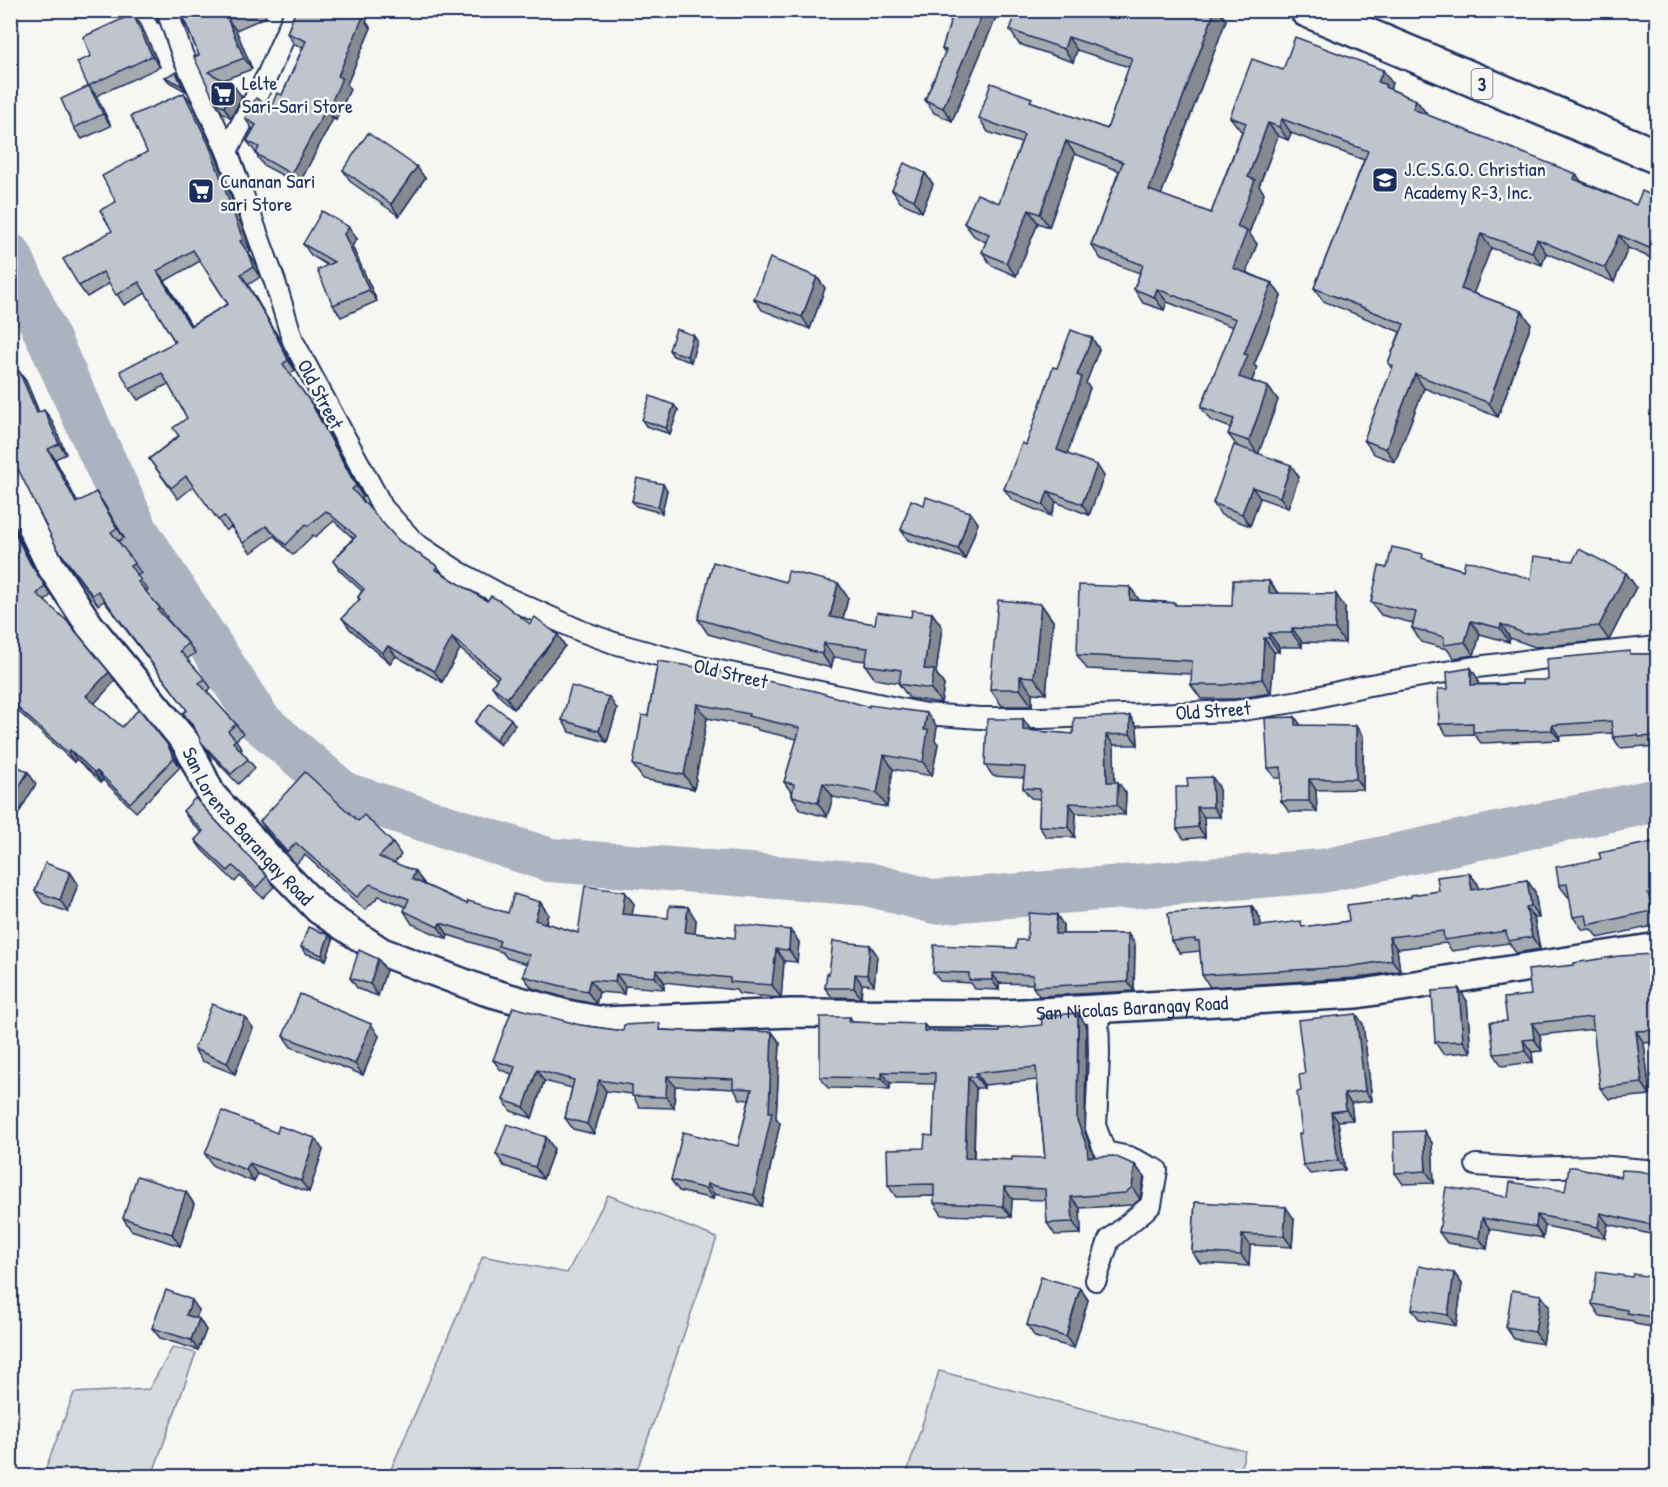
<svg xmlns="http://www.w3.org/2000/svg" width="1668" height="1487" font-family="'Patrick Hand',sans-serif">
<style>
.green{fill:#d6d9dd;stroke:#78849e;stroke-width:1.5}
.lines{fill:none;stroke-linecap:round;stroke-linejoin:round}
.river{stroke:#abb2c0;stroke-width:44}
.street-casing{stroke:#1b2f5e;stroke-width:24}
.secondary-casing{stroke:#1b2f5e;stroke-width:32}
.highway-casing{stroke:#1b2f5e;stroke-width:38}
.street{stroke:#f6f6f2;stroke-width:20}
.secondary{stroke:#f6f6f2;stroke-width:27}
.highway{stroke:#f6f6f2;stroke-width:33}
.wall{fill:#a5a9b0;stroke:#1b2f5e;stroke-width:1.5;fill-rule:evenodd}
.shaded-wall{fill:#868990;stroke:#1b2f5e;stroke-width:1.5}
.building{fill:#c0c4cd;stroke:#1b2f5e;stroke-width:1.5;fill-rule:evenodd}
.labels{text-anchor:middle;dominant-baseline:central;stroke-width:5;stroke-linejoin:round;paint-order:stroke}
.shield{fill:#f6f6f2;stroke:#5d6b8a;stroke-width:1.5}
.shield-label{font-size:18px;font-weight:bold;fill:#1b2f5e}
.poi-label{font-size:20px;fill:#1b2f5e;stroke:#f6f6f2;text-anchor:start}
.street-label{font-size:20px;fill:#1b2f5e;stroke:#f6f6f2}
</style>
<rect width="100%" height="100%" fill="#f6f6f2"/>
<filter id="ink" filterUnits="userSpaceOnUse"><feTurbulence type="fractalNoise" baseFrequency=".0167" numOctaves="2"/><feDisplacementMap in="SourceGraphic" scale="12" xChannelSelector="R" yChannelSelector="G"/><feConvolveMatrix kernelMatrix="1 2 1 2 8 2 1 2 1" color-interpolation-filters="sRGB"/></filter>
<g filter="url(#ink)">
<g class="green">
<path d="M608,1195L717,1238L635,1476H388L483,1256L567,1273Z"/>
<path d="M173,1347L196,1353L153,1473L159,1476H43L74,1393L149,1389Z"/>
<path d="M939,1371L1245,1451L1239,1476H906Z"/>
</g>
<g class="lines">
<path class="river" d="M10,255L137,532L260,722L344,794L550,860L868,884L935,902L1322,871L1658,800"/>
<defs>
<g id="street">
<path d="M167,10L182,54L227,151L275,282L293,341L383,508L415,543L459,572L505,597L581,631L614,643L701,667L925,714L980,718H1041L1236,711L1300,701L1364,686L1469,668L1547,658L1658,647"/>
<path d="M227,151L267,76L296,10"/>
<path d="M1476,1165L1520,1168L1597,1166L1658,1171"/>
<path d="M1096,1280L1109,1240L1151,1205L1157,1170L1129,1157L1105,1152L1096,1128L1099,1054L1098,1008"/>
</g>
<g id="secondary">
<path id="s1" d="M10,483L50,565L90,626L187,744L211,794L281,871L319,910L382,952L485,991L566,1014L603,1021L791,1013L1005,1014L1357,994L1658,947"/>
</g>
<path id="highway" d="M1307,10L1658,157"/>
</defs>
<use href="#street" class="street-casing"/>
<use href="#secondary" class="secondary-casing"/>
<use href="#highway" class="highway-casing"/>
<use href="#street" class="street"/>
<use href="#secondary" class="secondary"/>
<use href="#highway" class="highway"/>
</g>
<g class="wall">
<path d="M178,10H263L266,17L236,30L252,69L223,80L242,97L231,118L222,112L215,102L199,55L181,15Z"/>
<path d="M296,10H371L366,22L371,28L347,84L350,89L336,120L333,119L299,184L263,165L256,154V153L247,141L253,130L245,118L271,107L282,95L303,47L294,44L287,33Z"/>
<path d="M954,10H999L952,121L934,113L925,100L945,53L942,49Z"/>
<path d="M133,14L141,25L160,67L96,96L111,126L82,139L74,128L88,86L91,56Z"/>
<path d="M1226,20L1161,195L1211,213L1242,131L1240,130L1230,117L1283,70L1392,83L1390,89L1416,100L1426,113L1425,114L1581,181L1636,205L1658,198V261L1628,248L1614,282L1546,253L1542,265L1491,248L1473,293L1522,311L1531,324L1498,417L1424,388L1395,462L1374,454L1364,440L1392,369L1388,363L1400,332L1323,301L1314,288L1364,160L1291,133L1288,140L1278,136L1259,186L1264,193L1249,233L1257,244L1246,272L1272,283L1281,296L1254,365L1257,368L1252,381L1268,387L1278,400L1258,454L1299,477L1288,508L1260,498L1250,526L1221,515L1213,503L1237,446L1228,434L1231,428L1210,420L1201,407L1233,327L1167,302L1164,310L1143,303L1134,289L1140,273L1101,259L1091,245L1119,171L1075,154L1049,227L1038,223L1016,276L991,265L982,252L986,242L974,236L964,223L999,203L1021,143L988,132L979,118L1035,103L1107,129L1129,67L1077,50L1073,62L1019,44L1010,30Z"/>
<path d="M165,77H180L187,92L169,82Z"/>
<path d="M192,103L216,156L251,251L248,252L255,263L260,277L248,285L280,340L295,370L290,374L319,414L363,497L361,499L399,541L437,566L443,574L487,601L530,624L558,635L565,646L514,709L499,696L492,686L497,679L460,649L442,682L396,656L390,663L350,629L342,618L359,600L358,597L362,591L340,571L333,561L353,538L334,521L315,537L313,535L293,555L274,536L251,553L231,527L226,531L194,486L178,499L149,459L178,436L187,418L168,384L138,400L130,389L175,342L146,293L124,305L110,283L87,297L79,286L112,231L116,202L147,152ZM200,261L228,304L191,325L165,281Z"/>
<path d="M343,170L425,178L399,216L351,182Z"/>
<path d="M925,173L933,184L922,212L900,202L892,190Z"/>
<path d="M357,239L352,246L377,301L341,317L333,305L327,265L311,255L303,244Z"/>
<path d="M817,277L825,288L810,329L762,310L754,299Z"/>
<path d="M693,335L697,341L691,362L673,356L669,350Z"/>
<path d="M1092,338L1099,349L1086,383L1090,388L1067,454L1104,476L1089,515L1056,502L1051,516L1012,500L1004,489L1026,445L1057,368Z"/>
<path d="M26,381L39,412L51,419L66,454L55,459L77,502L102,501L124,538L118,541L141,573L137,576L148,590L146,591L160,608L167,617L166,618L188,643L195,653L187,659L205,679L211,688L207,692L236,724L243,734L236,740L242,749L241,751L255,768L238,784L209,753L202,743L196,730L183,713L187,710L104,601L98,605L57,548L19,470L13,461Z"/>
<path d="M678,410L670,434L646,426L642,420Z"/>
<path d="M667,490L662,513L636,506L632,501Z"/>
<path d="M924,505L970,512L978,523L965,559L908,540L901,530Z"/>
<path d="M10,520L36,572L51,595L45,601L109,672L115,681L94,703L122,727L174,753L180,767L136,812L103,780L101,782L76,759L74,762L10,704Z"/>
<path d="M1426,559L1463,570L1531,579L1626,573L1636,587L1609,640L1535,647L1510,638L1509,642L1480,634L1474,655L1454,658L1447,649L1421,642L1412,628L1413,623L1381,615L1371,602L1387,568Z"/>
<path d="M1269,581L1278,593L1345,608V643L1302,642V647H1279V652H1274L1271,693L1235,699H1201L1191,685L1192,674L1087,669L1077,655L1130,587L1139,600L1175,603L1176,605L1232,606Z"/>
<path d="M786,582L838,583L848,598L843,619L875,624L932,613L942,627L936,673L944,685L941,703L909,698L899,684L900,683L875,679L865,665L866,661L834,657L831,668L708,634L698,619Z"/>
<path d="M1041,604L1053,621L1046,694L1032,693V706H1002L990,689Z"/>
<path d="M1632,654H1658V747L1646,748L1645,746L1620,748L1613,737L1612,733L1559,736L1560,740L1481,743L1474,734L1447,735L1439,724L1448,689L1478,679V684H1522L1548,680Z"/>
<path d="M658,661L937,727L935,740L938,744L932,776L893,769L887,807L833,797L827,817L801,810L792,796V793L784,782L797,739L758,730L757,728L707,718L694,789L643,779L633,765L648,716Z"/>
<path d="M617,709L607,742L570,732L562,720Z"/>
<path d="M1130,716L1137,727L1138,745H1114V782L1126,793L1125,815L1076,813L1075,837H1046L1039,826L1040,799L1031,798L1023,788L1024,778L993,776L985,765L1023,719L1031,731L1073,734Z"/>
<path d="M1295,717L1300,725L1363,736V789L1316,790L1317,812H1289L1281,801V778H1275L1268,768Z"/>
<path d="M475,722L515,725L500,745L479,728Z"/>
<path d="M1212,777L1219,787L1220,817H1204L1205,837L1184,839L1177,829L1188,787Z"/>
<path d="M183,811L267,876L274,887L263,898L240,876L235,882L202,850L195,840L202,833L190,821Z"/>
<path d="M260,821H358L393,843L401,855L394,863L424,883L423,884L467,904L508,913L540,902L548,914L546,923L578,933L625,892L634,904L632,915L668,918L696,920L695,933L735,938L790,930L799,942L797,962L784,961L781,998L739,994L736,990L664,982V989L625,986L624,994L599,992L596,1004L570,999L532,988L523,976L527,964L507,958L502,952L448,935L447,939L412,924L404,911L406,907L379,896L365,910L305,855L296,864L268,833Z"/>
<path d="M1658,841V925L1598,938L1591,929L1583,930L1573,917L1570,898H1569L1559,885L1601,859Z"/>
<path d="M70,872L78,884L68,912L43,903L35,891Z"/>
<path d="M1469,873L1478,884V889L1527,880L1535,892L1539,918H1534L1540,949L1516,953L1509,943L1452,951L1446,943L1397,949L1400,971L1355,978L1210,987L1202,975L1200,951L1180,953L1171,941L1252,906L1260,918L1261,926L1305,927L1349,921L1411,897L1439,891Z"/>
<path d="M1063,925V934H1128L1135,944L1134,991L1039,996L1033,987V984L999,983V990L975,989L971,983L940,981L933,972L1016,948L1027,940Z"/>
<path d="M329,935L333,940L326,960L305,953L301,947Z"/>
<path d="M870,945L877,955L874,985L862,984L861,998L832,997L825,988L829,974Z"/>
<path d="M378,959L386,970L378,996L358,989L350,978Z"/>
<path d="M1658,959V1042L1644,1043L1650,1095L1609,1099L1600,1088L1594,1029L1540,1035L1542,1051L1532,1052L1533,1062L1502,1066L1494,1054L1507,1021L1531,995Z"/>
<path d="M1459,989L1467,1001L1471,1052L1443,1054L1435,1042Z"/>
<path d="M1356,1014L1363,1024L1372,1101L1351,1103L1353,1120L1338,1121L1345,1170L1310,1174L1303,1165L1301,1091L1305,1074Z"/>
<path d="M245,1017L253,1028L235,1074L202,1061L194,1049Z"/>
<path d="M850,1017L853,1022L929,1031L999,1032L1086,1025L1085,1132L1095,1157L1135,1165L1144,1177L1140,1199L1133,1205L1080,1208L1081,1234L1055,1235L1047,1223L1046,1200L1012,1199L1011,1217L942,1215L934,1203V1196L896,1197L888,1185L924,1148L933,1136L935,1084L890,1083V1089L828,1088L820,1077ZM1037,1080L1045,1158L1012,1160L974,1158L976,1088H984V1085Z"/>
<path d="M580,1025L623,1031L664,1030L735,1033L772,1032L780,1043L776,1118L780,1123L762,1206L714,1194L713,1199L679,1191L671,1180L738,1146L749,1100L740,1099L734,1089L675,1086L674,1108L639,1107L632,1094L606,1091L594,1134L573,1129L565,1118L572,1088L544,1081L532,1118L511,1111L503,1100L512,1074L501,1070L493,1060Z"/>
<path d="M283,1036H379L363,1075L291,1047Z"/>
<path d="M277,1133L323,1150L309,1192L257,1174L254,1182L213,1166L205,1154Z"/>
<path d="M546,1137L554,1149L543,1179L504,1166L496,1154Z"/>
<path d="M1432,1143L1434,1183L1403,1184L1395,1173Z"/>
<path d="M1658,1175V1236L1608,1224L1605,1238L1545,1226L1543,1238L1490,1229L1487,1249L1447,1243L1439,1232L1508,1197L1565,1191L1620,1177Z"/>
<path d="M186,1192L194,1204L180,1246L131,1230L123,1218Z"/>
<path d="M1195,1202L1294,1219L1292,1247L1250,1245L1249,1266L1200,1263L1192,1252Z"/>
<path d="M1454,1273L1462,1284L1456,1326L1420,1320L1412,1309Z"/>
<path d="M1632,1277L1658,1278V1328L1635,1324L1633,1321L1600,1316L1592,1304Z"/>
<path d="M1080,1288L1088,1300L1074,1348L1035,1337L1027,1325Z"/>
<path d="M1549,1306L1543,1344L1514,1339L1506,1327Z"/>
<path d="M199,1310L196,1318L199,1319L206,1330L198,1350L160,1338L152,1328Z"/>
</g>
<g class="shaded-wall">
<path d="M150,10H156L158,24L151,13Z"/>
<path d="M359,10H371L366,22L371,28L347,84L350,89L336,120L328,110Z"/>
<path d="M984,10H999L952,121L943,108Z"/>
<path d="M1215,10H1219L1226,20L1158,203L1149,190Z"/>
<path d="M133,14L141,25L160,67L152,56Z"/>
<path d="M228,20L236,30L252,69L244,58Z"/>
<path d="M1068,37L1077,50L1073,62L1064,49Z"/>
<path d="M1383,70L1392,83L1390,90L1395,98L1378,82Z"/>
<path d="M176,72L180,77L187,92L182,86Z"/>
<path d="M89,86L97,97L111,126L103,114Z"/>
<path d="M234,86L242,97L231,118L224,107Z"/>
<path d="M184,93L192,103L216,156L251,251L243,240Z"/>
<path d="M1416,100L1426,113L1422,122L1413,109Z"/>
<path d="M326,109L333,119L299,184L291,174Z"/>
<path d="M1282,119L1291,133L1288,140L1279,127Z"/>
<path d="M1268,123L1278,136L1259,186L1264,193L1249,233L1257,244L1243,281L1233,268L1237,227L1248,177Z"/>
<path d="M1066,141L1075,154L1049,227L1040,214Z"/>
<path d="M417,167L425,178L399,216L391,204Z"/>
<path d="M925,173L933,184L922,212L914,200Z"/>
<path d="M1576,174L1585,187L1574,179Z"/>
<path d="M1029,210L1038,223L1016,276L1006,263Z"/>
<path d="M349,227L357,239L352,246L377,301L369,290L344,234Z"/>
<path d="M1481,234L1491,248L1470,302L1461,289Z"/>
<path d="M1619,235L1628,248L1614,282L1605,268Z"/>
<path d="M1537,239L1546,253L1542,265L1532,252Z"/>
<path d="M240,241L255,263L260,277L253,267Z"/>
<path d="M1658,242V255L1654,250Z"/>
<path d="M157,271L165,281L197,336L190,326Z"/>
<path d="M241,274L248,285L280,340L295,370L288,360Z"/>
<path d="M817,277L825,288L810,329L802,317Z"/>
<path d="M1272,283L1281,296L1254,365L1257,368L1248,390L1239,377L1244,354Z"/>
<path d="M1157,289L1167,302L1164,310L1154,297Z"/>
<path d="M1522,311L1531,324L1498,417L1489,403Z"/>
<path d="M693,335L697,341L691,362L687,356Z"/>
<path d="M1092,338L1099,349L1086,383L1090,388L1065,461L1057,450L1077,375Z"/>
<path d="M19,371L26,381L43,422L37,413Z"/>
<path d="M1415,374L1424,388L1395,462L1386,449Z"/>
<path d="M1268,387L1278,400L1258,455L1249,441Z"/>
<path d="M311,403L319,414L363,497L356,486Z"/>
<path d="M674,405L678,410L670,434L666,428Z"/>
<path d="M44,410L51,419L66,454L59,444Z"/>
<path d="M48,449L55,459L83,513L76,503Z"/>
<path d="M1097,465L1104,476L1089,515L1082,504Z"/>
<path d="M1291,465L1299,477L1288,508L1280,497Z"/>
<path d="M663,484L667,490L662,513L658,507Z"/>
<path d="M1252,487L1260,498L1250,526L1242,514Z"/>
<path d="M1048,491L1056,502L1051,516L1043,505Z"/>
<path d="M96,492L102,501L124,538L117,528Z"/>
<path d="M970,512L978,523L965,559L958,549Z"/>
<path d="M10,520L36,572L51,595L30,563L10,524Z"/>
<path d="M437,566L445,577L435,569Z"/>
<path d="M1626,573L1636,587L1609,640L1599,626Z"/>
<path d="M1269,581L1279,595L1269,593Z"/>
<path d="M838,583L848,598L840,632L830,617Z"/>
<path d="M1130,587L1140,601L1130,600Z"/>
<path d="M1336,594L1345,608V643L1335,629Z"/>
<path d="M1041,604L1053,621L1046,694L1034,677Z"/>
<path d="M932,613L942,627L936,673L944,685L941,703L931,689L924,669Z"/>
<path d="M1471,621L1480,634L1474,655L1465,642Z"/>
<path d="M1501,624L1510,638L1509,642L1500,628Z"/>
<path d="M1292,628L1302,642V647L1292,633Z"/>
<path d="M1269,633L1279,647V652L1269,638Z"/>
<path d="M558,635L565,646L514,709L507,698Z"/>
<path d="M452,638L460,649L442,682L434,671Z"/>
<path d="M1264,638L1274,652L1271,693L1262,679Z"/>
<path d="M824,643L834,657L831,668L822,654Z"/>
<path d="M388,646L396,656L390,663L382,653Z"/>
<path d="M1471,668L1478,679L1479,695L1471,685Z"/>
<path d="M109,672L115,681L93,705L86,696Z"/>
<path d="M1020,676L1032,693V706L1020,689Z"/>
<path d="M609,697L617,709L607,742L599,731Z"/>
<path d="M697,704L707,718L694,789L684,775Z"/>
<path d="M927,713L937,727L935,740L938,744L932,776L923,762L924,730Z"/>
<path d="M1130,716L1137,727L1138,745L1130,734Z"/>
<path d="M1295,717L1302,727L1295,725Z"/>
<path d="M511,719L515,725L500,745L496,739Z"/>
<path d="M1023,719L1031,730L1030,741L1023,730Z"/>
<path d="M1552,725L1559,736L1560,740L1552,730Z"/>
<path d="M1356,726L1363,736V789L1356,779Z"/>
<path d="M1106,735L1114,745L1115,793L1107,782Z"/>
<path d="M167,744L174,753L180,767L174,758Z"/>
<path d="M70,750L76,759L74,762L68,753Z"/>
<path d="M884,755L893,769L887,807L877,793Z"/>
<path d="M97,771L103,780L101,782L95,773Z"/>
<path d="M28,772L36,784L14,821L10,815V802Z"/>
<path d="M1212,777L1219,787L1220,817L1213,807Z"/>
<path d="M1309,779L1316,790L1317,812L1309,801Z"/>
<path d="M1118,782L1126,793L1125,815L1117,805Z"/>
<path d="M823,783L833,797L827,817L818,803Z"/>
<path d="M1069,803L1076,813L1075,837L1068,827Z"/>
<path d="M1197,807L1204,817L1205,837L1198,827Z"/>
<path d="M415,871L424,883L420,891L412,879Z"/>
<path d="M70,872L78,884L68,912L60,900Z"/>
<path d="M1469,873L1478,884L1480,901L1472,890Z"/>
<path d="M1527,880L1535,892L1539,918L1531,906Z"/>
<path d="M625,892L634,904L630,926L622,914Z"/>
<path d="M1648,893L1657,906L1658,920L1652,911Z"/>
<path d="M540,902L548,914L543,932L535,920Z"/>
<path d="M1252,906L1260,918L1263,938L1254,927Z"/>
<path d="M688,907L696,920L694,945L685,932Z"/>
<path d="M1526,907L1534,918L1540,949L1532,937Z"/>
<path d="M1057,915L1063,925L1062,943L1055,934Z"/>
<path d="M440,923L448,935L447,939L438,927Z"/>
<path d="M790,930L799,942L797,962L789,950Z"/>
<path d="M1128,934L1135,944L1134,991L1128,982Z"/>
<path d="M329,935L333,940L326,960L322,955Z"/>
<path d="M1389,937L1397,949L1400,971L1392,960Z"/>
<path d="M870,945L877,955L874,985L867,975Z"/>
<path d="M776,949L784,961L781,998L772,985Z"/>
<path d="M1654,954L1658,959V985L1656,983Z"/>
<path d="M378,959L386,970L378,996L370,984Z"/>
<path d="M656,970L664,982V989L655,977Z"/>
<path d="M992,973L999,983V990L992,980Z"/>
<path d="M616,974L625,986L624,994L615,982Z"/>
<path d="M855,974L862,984L861,998L854,988Z"/>
<path d="M590,980L599,992L596,1004L587,991Z"/>
<path d="M1459,989L1467,1001L1471,1052L1463,1041Z"/>
<path d="M1078,1013L1086,1025L1085,1132L1095,1159L1088,1157L1077,1120Z"/>
<path d="M1356,1014L1363,1024L1372,1101L1365,1091Z"/>
<path d="M245,1017L253,1028L235,1074L227,1063Z"/>
<path d="M1532,1023L1540,1035L1542,1051L1534,1039Z"/>
<path d="M371,1024L379,1036L363,1075L355,1064Z"/>
<path d="M924,1024L933,1036L924,1031Z"/>
<path d="M1636,1031L1644,1043L1650,1095L1642,1083Z"/>
<path d="M772,1032L780,1043L776,1118L780,1123L762,1206L754,1195L769,1112Z"/>
<path d="M1523,1040L1532,1052L1533,1062L1525,1051Z"/>
<path d="M537,1070L544,1081L532,1118L524,1107Z"/>
<path d="M882,1072L890,1083V1089L882,1078Z"/>
<path d="M976,1073L984,1085V1088L976,1077Z"/>
<path d="M667,1076L675,1086L674,1108L666,1097Z"/>
<path d="M968,1077L976,1088L973,1170L965,1158Z"/>
<path d="M599,1080L606,1091L594,1134L587,1124Z"/>
<path d="M1344,1094L1351,1103L1353,1120L1346,1110Z"/>
<path d="M1331,1112L1338,1121L1345,1170L1338,1160Z"/>
<path d="M1424,1131L1432,1143L1434,1183L1426,1171Z"/>
<path d="M546,1137L554,1149L543,1179L535,1167Z"/>
<path d="M315,1138L323,1150L309,1192L301,1181Z"/>
<path d="M249,1163L257,1174L254,1182L246,1170Z"/>
<path d="M1135,1165L1144,1177L1140,1199L1132,1187Z"/>
<path d="M707,1184L714,1194L713,1199L706,1189Z"/>
<path d="M1004,1187L1012,1199L1011,1217L1003,1206Z"/>
<path d="M186,1192L194,1204L180,1246L172,1234Z"/>
<path d="M1071,1197L1080,1208L1081,1234L1073,1222Z"/>
<path d="M1286,1207L1294,1219L1292,1247L1284,1236Z"/>
<path d="M1600,1213L1608,1224L1605,1238L1598,1227Z"/>
<path d="M1537,1215L1545,1226L1543,1238L1536,1227Z"/>
<path d="M1482,1218L1490,1229L1487,1249L1479,1238Z"/>
<path d="M1654,1220L1658,1226V1232L1652,1225Z"/>
<path d="M1242,1234L1250,1245L1249,1266L1241,1255Z"/>
<path d="M1454,1273L1462,1284L1456,1326L1448,1315Z"/>
<path d="M1658,1283V1324L1652,1317Z"/>
<path d="M1080,1288L1088,1300L1074,1348L1066,1337Z"/>
<path d="M1541,1295L1549,1306L1543,1344L1535,1332Z"/>
<path d="M192,1300L199,1310L193,1325L186,1315Z"/>
<path d="M199,1319L206,1330L198,1350L191,1340Z"/>
</g>
<g class="building">
<path d="M180,10H249L228,20L244,58L208,72L234,86L224,107L215,102L194,57L199,55Z"/>
<path d="M296,10H359L357,15L363,17L338,76L342,78L328,110L326,109L291,174L256,154L259,147L247,141L256,125L245,118L256,98L271,107L277,93L282,95L306,41L287,33Z"/>
<path d="M954,10H984L943,108L925,100L946,50L942,49Z"/>
<path d="M1017,10H1215L1149,190L1211,213L1246,123L1230,117L1252,59L1283,70L1295,37L1383,70L1378,82L1386,85L1385,87L1416,100L1413,109L1576,174L1574,179L1636,205L1642,191L1658,198V242L1654,250L1619,235L1605,268L1537,239L1532,252L1481,234L1461,289L1522,311L1489,403L1415,374L1386,449L1364,440L1393,366L1388,363L1404,324L1314,288L1368,151L1282,119L1279,127L1268,123L1248,177L1255,180L1237,227L1247,231L1233,268L1272,283L1244,354L1248,355L1239,377L1268,387L1249,441L1228,434L1234,419L1201,407L1236,319L1157,289L1154,297L1134,289L1143,265L1091,245L1123,162L1066,141L1040,214L1029,210L1006,263L982,252L989,234L964,223L977,194L999,203L1024,135L979,118L991,83L1032,98L1030,101L1107,129L1132,58L1068,37L1064,49L1010,30Z"/>
<path d="M133,14L152,56L88,86L77,62L91,56L83,37Z"/>
<path d="M176,72L182,86L165,77Z"/>
<path d="M89,86L103,114L74,128L61,99Z"/>
<path d="M184,93L209,145L243,240L240,241L248,253L253,267L241,274L273,329L288,360L283,364L311,403L356,486L352,489L399,541L437,566L435,569L487,601L491,596L500,601L530,624L535,617L558,635L507,698L492,686L499,676L452,638L434,671L388,646L382,653L342,618L360,599L358,597L364,589L333,561L356,536L326,511L308,526L306,524L286,545L266,526L243,543L224,516L218,520L186,476L171,488L149,459L179,436L173,428L187,418L162,373L130,389L120,371L175,342L139,282L116,295L103,272L79,286L63,259L112,231L100,210L116,202L102,176L147,152L131,116ZM193,250L228,304L190,326L157,271Z"/>
<path d="M368,133L417,167L391,204L343,170Z"/>
<path d="M904,163L925,173L914,200L892,190Z"/>
<path d="M322,211L349,227L344,234L369,290L333,305L317,270L334,262L303,244Z"/>
<path d="M770,258L817,277L802,317L754,299Z"/>
<path d="M676,329L693,335L687,356L669,350Z"/>
<path d="M1071,330L1092,338L1077,375L1082,377L1057,450L1097,465L1082,504L1048,491L1043,505L1004,489L1022,443L1026,445L1053,367L1057,368Z"/>
<path d="M19,371L37,413L44,410L59,444L48,449L76,503L96,492L117,528L111,532L135,563L130,566L141,580L138,582L160,608L158,610L188,643L180,651L205,679L199,683L236,724L228,731L236,740L233,742L248,759L231,774L202,743L194,727L183,713L187,710L98,591L92,595L57,548L17,467L13,461L10,455V375Z"/>
<path d="M650,396L674,405L666,428L642,420Z"/>
<path d="M1234,445L1291,465L1280,497L1252,487L1242,514L1213,503Z"/>
<path d="M637,478L663,484L658,507L632,501Z"/>
<path d="M926,497L970,512L958,549L901,530L911,500L924,505Z"/>
<path d="M10,524L30,563L45,586L37,594L67,621L109,672L86,696L122,727L139,709L167,744L174,758L130,803L97,771L95,773L70,750L68,753L10,701Z"/>
<path d="M1392,547L1423,554L1422,558L1463,570L1465,561L1475,562L1531,579L1534,556L1573,561L1579,549L1626,573L1599,626L1525,634L1501,624L1500,628L1471,621L1465,642L1444,645V637L1412,628L1416,612L1371,602L1379,566L1387,568Z"/>
<path d="M713,562L786,582L788,571L838,583L830,617L875,624L877,612L911,617L912,610L932,613L924,669L934,670L931,689L899,684L901,670L865,665L868,648L824,643L822,654L698,619Z"/>
<path d="M1233,580L1269,581V593L1336,594L1335,629L1292,628V633H1269V638H1264L1262,679L1225,685H1191L1192,661L1077,655L1079,585L1130,587V600L1175,603V605L1232,606Z"/>
<path d="M998,600L1041,604L1034,677L1020,676V689H990Z"/>
<path d="M1630,651V654H1658V736L1639,737L1638,735L1613,737L1611,721L1552,725V730L1473,732V723L1439,724L1438,689H1448L1447,672L1471,668V685L1522,684V680H1548L1547,659Z"/>
<path d="M658,661L709,669L815,691L869,707V705L927,713L924,730H928L923,762L884,755L877,793L823,783L818,803L792,796L794,784L784,782L800,728L748,716L749,714L697,704L684,775L633,765L642,715L648,716Z"/>
<path d="M571,686L609,697L599,731L562,720Z"/>
<path d="M490,703L511,719L496,739L475,722Z"/>
<path d="M1130,716V734L1106,735L1107,782H1118L1117,805L1069,803L1068,827L1039,826L1040,789L1023,788L1025,767L985,765L987,719H1023V730L1073,734L1074,718Z"/>
<path d="M1295,717V725L1356,726V779H1309V801H1281V767L1268,768L1265,718Z"/>
<path d="M10,762L28,772L10,802Z"/>
<path d="M305,772L358,821L364,815L393,843L379,857L415,871L412,879L467,904L468,901L508,913L514,894L540,902L535,920L578,933L585,886L625,892L622,914L668,918L669,906L688,907L685,932L735,938L736,924L790,930L789,950L776,949L772,985L730,982V978L656,970L655,977L616,974L615,982L590,980L587,991L561,986L523,976L529,955L498,946L500,941L440,923L438,927L404,911L409,899L370,884L357,897L296,843L287,852L260,821Z"/>
<path d="M1212,777L1213,807H1197L1198,827L1177,829L1176,787H1188L1187,778Z"/>
<path d="M195,798L267,876L256,888L233,866L228,871L195,840L203,831L183,811Z"/>
<path d="M1658,841V891L1648,893L1652,911L1588,925L1586,915L1573,917L1567,884L1559,885L1556,867L1601,859L1599,853Z"/>
<path d="M45,863L70,872L60,900L35,891Z"/>
<path d="M1469,873L1472,890L1527,880L1531,906L1526,907L1532,937L1508,941L1506,931L1444,940L1443,931L1389,937L1392,960L1347,967L1202,975L1199,941H1195V939L1171,941L1168,913L1252,906L1254,927L1301,921L1302,927L1349,921L1347,905L1411,897V895L1439,891L1437,877Z"/>
<path d="M1029,913L1057,915L1055,934H1128V982L1033,987V975L992,973V980H969V973L933,972L934,945L1016,948L1017,940H1027Z"/>
<path d="M308,927L329,935L322,955L301,947Z"/>
<path d="M833,941L870,945L867,975L855,974L854,988H825L827,973L829,974Z"/>
<path d="M359,950L378,959L370,984L350,978Z"/>
<path d="M1654,954L1656,983H1658V1030L1636,1031L1642,1083L1600,1088L1592,1017L1532,1023L1534,1039L1523,1040L1525,1051L1494,1054L1490,1022L1507,1021L1504,998L1531,995L1528,970L1574,965V963L1619,956Z"/>
<path d="M1459,989L1463,1041L1435,1042L1432,991Z"/>
<path d="M300,994L371,1024L355,1064L283,1036Z"/>
<path d="M212,1004L245,1017L227,1063L194,1049Z"/>
<path d="M513,1007L580,1025L623,1031L624,1025L660,1023L659,1030L735,1033V1030L772,1032L769,1112H772L754,1195L707,1184L706,1189L671,1180L683,1132L738,1146L752,1089L733,1088V1079L667,1076L666,1097L632,1096V1085L599,1080L587,1124L565,1118L574,1080L537,1070L524,1107L503,1100L515,1067L493,1060Z"/>
<path d="M1078,1013L1077,1120L1087,1147L1088,1157L1114,1156L1135,1165L1132,1187L1125,1193L1071,1197L1073,1222L1047,1223L1045,1189L1004,1187L1003,1206L934,1203V1184L888,1185L887,1149L924,1148L925,1135L933,1136L935,1073L882,1072V1078L820,1077V1017H850L849,1022L924,1024V1031L999,1032V1029L1042,1025L1041,1016ZM1036,1067L1045,1158L1012,1157V1160L965,1158L968,1077H976V1073Z"/>
<path d="M1356,1014L1365,1091L1344,1094L1346,1110L1331,1112L1338,1160L1303,1165L1299,1134L1302,1133L1297,1092L1301,1091L1299,1075L1305,1074L1298,1020Z"/>
<path d="M222,1111L277,1133L279,1126L315,1138L301,1181L249,1163L246,1170L205,1154Z"/>
<path d="M507,1124L546,1137L535,1167L496,1154Z"/>
<path d="M1424,1131L1426,1171L1395,1173L1394,1132Z"/>
<path d="M1569,1167H1575L1620,1177L1622,1170L1639,1171L1658,1175V1221L1654,1220L1652,1225L1600,1213L1598,1227L1537,1215L1536,1227L1482,1218L1479,1238L1439,1232L1446,1187L1508,1197L1510,1182L1565,1191Z"/>
<path d="M137,1176L186,1192L172,1234L123,1218Z"/>
<path d="M1195,1202L1286,1207L1284,1236L1242,1234L1241,1255L1192,1252Z"/>
<path d="M1419,1266L1454,1273L1448,1315L1412,1309Z"/>
<path d="M1597,1272L1632,1277L1633,1274L1658,1278L1652,1317L1627,1313V1310L1592,1304Z"/>
<path d="M1041,1277L1080,1288L1066,1337L1027,1325Z"/>
<path d="M166,1290L192,1300L186,1315L199,1319L191,1340L152,1328Z"/>
<path d="M1512,1290L1541,1295L1535,1332L1506,1327Z"/>
</g>
</g>
<defs>
<symbol id="supermarket-square" viewBox="-11 -11 22 22"><rect x="-9" y="-9" width="18" height="18" rx="4" fill="#1b2f5e" stroke="#f6f6f2"/><path d="M-6-5.5h2.5l.6 2H6L4.5 2H-2.5L-4.4-4H-6ZM-1.5 3.2a1.3 1.3 0 1 0 .1 0ZM3 3.2a1.3 1.3 0 1 0 .1 0Z" fill="#fff"/></symbol>
<symbol id="school-square" viewBox="-11 -11 22 22"><rect x="-9" y="-9" width="18" height="18" rx="4" fill="#1b2f5e" stroke="#f6f6f2"/><path d="M0-5L7-2L0 1L-7-2ZM-4 1L0 2.5L4 1V4Q0 6-4 4Z" fill="#fff"/></symbol>
</defs>
<g fill-rule="evenodd">
<use href="#supermarket-square" x="208" y="79" width="30" height="30"/>
<use href="#school-square" x="1370" y="165" width="30" height="30"/>
<use href="#supermarket-square" x="186" y="176" width="30" height="30"/>
</g>
<g class="labels">
<rect class="shield" x="1471.5" y="69" width="21" height="30" rx="4.5"/>
<g class="shield-label">
<text x="1482" y="84">3</text>
</g>
<g class="poi-label">
<text x="242" y="82">Lelte<tspan x="242" dy="23">Sari-Sari Store</tspan></text>
<text x="1404" y="168">J.C.S.G.O. Christian<tspan x="1404" dy="23">Academy R-3, Inc.</tspan></text>
<text x="220" y="180">Cunanan Sari<tspan x="220" dy="23">sari Store</tspan></text>
</g>
<g class="street-label">
<text transform="translate(321 394) rotate(62)">Old Street</text>
<text transform="translate(731 673) rotate(13)">Old Street</text>
<text transform="translate(1213 710) rotate(-4)">Old Street</text>
<text stroke="none"><textPath href="#s1" startOffset="420">San Lorenzo Barangay Road</textPath></text>
<text stroke="none"><textPath href="#s1" startOffset="1368">San Nicolas Barangay Road</textPath></text>
</g>
</g>
<rect width="1668" height="1487" fill="none" stroke="#f6f6f2" stroke-width="36"/>
<rect x="18" y="18" width="1632" height="1451" fill="none" stroke="#1b2f5e" stroke-width="2" filter="url(#ink)"/>
</svg>
